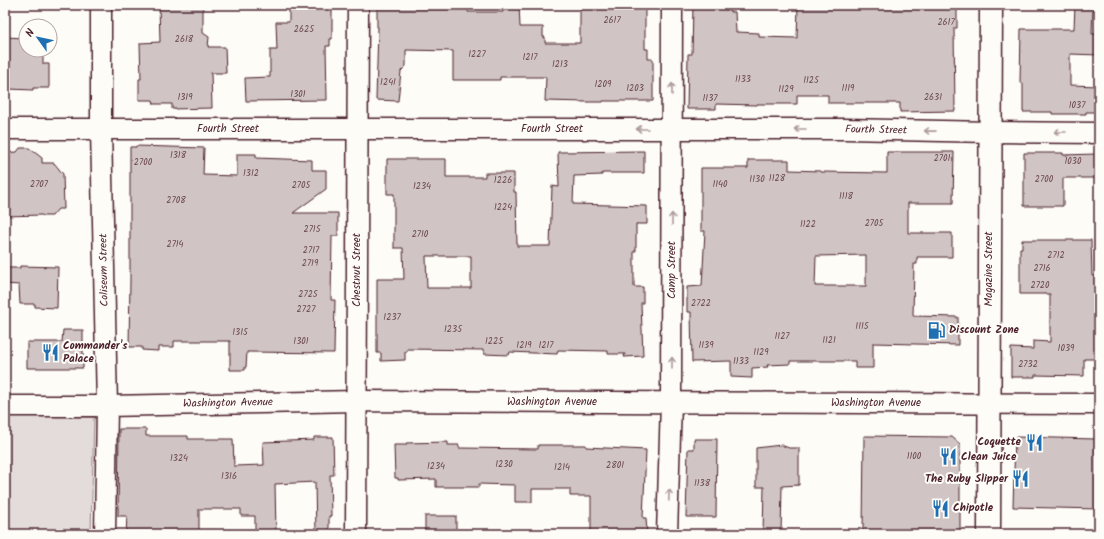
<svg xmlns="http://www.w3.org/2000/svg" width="1104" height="539" font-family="Kalam,sans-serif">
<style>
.green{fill:#e3dcda;stroke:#967e82}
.building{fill:#d0c5c4;stroke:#4a1f2b;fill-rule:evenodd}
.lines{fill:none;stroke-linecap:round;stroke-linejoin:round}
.street-casing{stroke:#4a1f2b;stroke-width:23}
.secondary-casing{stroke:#4a1f2b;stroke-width:25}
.street{stroke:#fdfcf7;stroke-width:20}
.secondary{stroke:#fdfcf7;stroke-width:22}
.oneway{stroke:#ac999b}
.labels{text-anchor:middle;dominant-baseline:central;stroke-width:4;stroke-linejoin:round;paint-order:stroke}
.number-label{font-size:9px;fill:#6c4851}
.street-label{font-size:11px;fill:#4a1f2b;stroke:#fdfcf7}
.poi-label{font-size:11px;font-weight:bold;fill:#4a1f2b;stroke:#fdfcf7;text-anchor:start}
</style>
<rect width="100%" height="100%" fill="#fdfcf7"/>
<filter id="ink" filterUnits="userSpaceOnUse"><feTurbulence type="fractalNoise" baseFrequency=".025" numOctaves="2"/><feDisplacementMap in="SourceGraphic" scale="8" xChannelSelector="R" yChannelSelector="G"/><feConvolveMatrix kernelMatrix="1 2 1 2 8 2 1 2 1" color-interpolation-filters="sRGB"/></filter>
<g filter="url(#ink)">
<path class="green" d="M5,416L94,417L91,534H5Z"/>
<g class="building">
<path d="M159,5H203V33L209,37L208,47H225L226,73H211L212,108L172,109V104H154L153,100H139V79H141L140,43L160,42Z"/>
<path d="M289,5H332V39H330V46H326L327,100L246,101L245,78L270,77V50H277L276,22H289Z"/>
<path d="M377,5H428V9H468V12H503V5H519L520,27H543V37H545V43H580V7L645,8V49H648V59H653V101H603V102H587L545,101L546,77H500V80H453V51L406,50V66L401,71L398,101L376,100L378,27H377Z"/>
<path d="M693,5H730V12H735L736,32L759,33V37L797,38L798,5H859V6L957,7V28H954L955,111L900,112V103H828V95H797V104H757V105L716,104V109H687L688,54H692Z"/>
<path d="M1075,5H1093L1092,34H1099V55L1070,54V85L1099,86V112H1086V114H1052V112H1023V83H1020L1021,29H1074Z"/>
<path d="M5,37L26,38V50H35V53H43V64H49V88H33V90L9,89L10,86H5Z"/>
<path d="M136,146L204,148L203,175L237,176V154H256V158L312,160V170H326V189L293,213H338V236H332L331,300H335L334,353L247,352L246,367H245V370H230V341H174V347H158V351L142,350V347H129L130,280V147H136Z"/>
<path d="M20,148H29L42,158V163H54L63,174L64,209H58L52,216H43L42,215L5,216V153L17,152Z"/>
<path d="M644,151V173H602V175L574,176L573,204L647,206V224H636V251H634V287H643V303H641L643,356L624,357L625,354H608V351L558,350L557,354L510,352L509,355L484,354V350L407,349V352H405V360L381,361V353H377V279H404L403,248H394V194H387V159H446V177H485V173H514V192H516L517,246H550L552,186L559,187L558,152ZM426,256H471V288H427Z"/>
<path d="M887,152H954L953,203H908V233H952V257H917V264H914L913,316L958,317V345L873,343V368H855V361H790V364L767,365L768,367L752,368V378L731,377V361L692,362L691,312H687V287L702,286L705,231H701V168H748V160H789V170L821,171V172L887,173ZM866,255V286H815L816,256Z"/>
<path d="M1024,153H1063V155L1096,154V178H1063V206H1024Z"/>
<path d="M1022,240H1091L1092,276H1099V359H1084V376L1035,375V377H1011V348L1033,349V341L1050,342V294H1020V248H1022Z"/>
<path d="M20,266L58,267L57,308L35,307V304H20L19,285L5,284V268H20Z"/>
<path d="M63,330H83V368H27V342H62Z"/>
<path d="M119,429H146V436H188V439H233L234,466L264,465L263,442L314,440V437H333L334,475H330L331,516H329V534H316L315,482L275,484L276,534H255V516H241V509H199V534H126L127,516H118Z"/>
<path d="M864,436L952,437L960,444V534H863Z"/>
<path d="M1015,437L1096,439V453H1099V509L1013,507Z"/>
<path d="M694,439H717L716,517H686L688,449H694Z"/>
<path d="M448,442V445H459V448L538,449V445H586V447L646,450L643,518H646L647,534H591V496H570V489H532V502H515V485L479,484V487H436V479L398,480V478H395L394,445H406V443Z"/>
<path d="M781,445L789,448H799V485L782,486L781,534H763L764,487H756V448Z"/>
<rect x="425" y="516" width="31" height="18"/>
</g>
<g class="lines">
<defs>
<g id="street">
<path d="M101,5V129L107,406L105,534"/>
<path d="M5,129H845L990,132L1099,133"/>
<path d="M5,406H107L357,401L1099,404"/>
<path d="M356,534L358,5"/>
<path d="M667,534L671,402L672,5"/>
</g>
<path id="secondary" d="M989,534L991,5"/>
</defs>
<use href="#street" class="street-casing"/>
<use href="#secondary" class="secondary-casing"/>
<use href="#street" class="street"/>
<use href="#secondary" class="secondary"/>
</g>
<defs><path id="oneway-shaft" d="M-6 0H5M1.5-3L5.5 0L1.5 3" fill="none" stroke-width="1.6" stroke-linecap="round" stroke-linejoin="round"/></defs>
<g class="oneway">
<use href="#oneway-shaft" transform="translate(672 89) rotate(-90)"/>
<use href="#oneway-shaft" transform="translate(642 129) rotate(180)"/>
<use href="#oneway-shaft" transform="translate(800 129) rotate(180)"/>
<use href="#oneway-shaft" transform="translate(930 131) rotate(-179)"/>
<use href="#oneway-shaft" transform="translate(1060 132) rotate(-180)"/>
<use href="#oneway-shaft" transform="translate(672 219) rotate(-90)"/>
<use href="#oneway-shaft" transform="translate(672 363) rotate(-90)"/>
<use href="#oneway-shaft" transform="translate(669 495) rotate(-88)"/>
</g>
</g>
<defs>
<symbol id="fuel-bare" viewBox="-9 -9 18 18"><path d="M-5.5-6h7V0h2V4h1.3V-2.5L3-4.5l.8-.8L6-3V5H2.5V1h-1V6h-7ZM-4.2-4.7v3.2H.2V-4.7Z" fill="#1f6fb2" stroke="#fdfcf7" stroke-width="2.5" paint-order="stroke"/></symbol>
<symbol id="restaurant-bare" viewBox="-9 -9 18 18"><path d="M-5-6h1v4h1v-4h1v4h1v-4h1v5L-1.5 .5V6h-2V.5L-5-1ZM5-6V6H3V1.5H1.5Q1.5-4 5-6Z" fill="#1f6fb2" stroke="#fdfcf7" stroke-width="2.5" paint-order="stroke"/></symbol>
</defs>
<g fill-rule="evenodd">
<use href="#fuel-bare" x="924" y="318" width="25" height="25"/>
<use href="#restaurant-bare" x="38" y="340" width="25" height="25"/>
<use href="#restaurant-bare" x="1022" y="430" width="25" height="25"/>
<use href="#restaurant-bare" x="936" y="444" width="25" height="25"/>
<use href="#restaurant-bare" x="1008" y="466" width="25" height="25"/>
<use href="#restaurant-bare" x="928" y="496" width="25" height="25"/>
</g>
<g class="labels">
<g class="number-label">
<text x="612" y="20">2617</text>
<text x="946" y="22">2617</text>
<text x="304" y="29">2625</text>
<text x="184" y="39">2618</text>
<text x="477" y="54">1227</text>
<text x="530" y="57">1217</text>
<text x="560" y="64">1213</text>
<text x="743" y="79">1133</text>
<text x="811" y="80">1125</text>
<text x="388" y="82">1241</text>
<text x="603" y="84">1209</text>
<text x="635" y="88">1203</text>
<text x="848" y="88">1119</text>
<text x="786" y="89">1129</text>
<text x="298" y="94">1301</text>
<text x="185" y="97">1319</text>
<text x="933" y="97">2631</text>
<text x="710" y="98">1137</text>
<text x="1077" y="105">1037</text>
<text x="178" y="155">1318</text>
<text x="942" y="158">2701</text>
<text x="1073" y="161">1030</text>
<text x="143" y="162">2700</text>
<text x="251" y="173">1312</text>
<text x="777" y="178">1128</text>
<text x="757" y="179">1130</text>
<text x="1044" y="179">2700</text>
<text x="503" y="180">1226</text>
<text x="39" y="184">2707</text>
<text x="720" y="184">1140</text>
<text x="301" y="185">2705</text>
<text x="422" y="186">1234</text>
<text x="846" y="196">1118</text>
<text x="176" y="200">2708</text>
<text x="503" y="207">1224</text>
<text x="874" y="223">2705</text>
<text x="808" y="224">1122</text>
<text x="312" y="229">2715</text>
<text x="420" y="234">2710</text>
<text x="175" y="244">2714</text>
<text x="311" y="250">2717</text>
<text x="1056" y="255">2712</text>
<text x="310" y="263">2719</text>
<text x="1042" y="268">2716</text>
<text x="1040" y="285">2720</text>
<text x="308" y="294">2725</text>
<text x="701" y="303">2722</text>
<text x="306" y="309">2727</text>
<text x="392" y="317">1237</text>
<text x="862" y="326">1115</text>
<text x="453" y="329">1235</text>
<text x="240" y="332">1315</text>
<text x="782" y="336">1127</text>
<text x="829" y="340">1121</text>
<text x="301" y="341">1301</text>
<text x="494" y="341">1225</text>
<text x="524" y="345">1219</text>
<text x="546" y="345">1217</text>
<text x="706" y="345">1139</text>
<text x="1066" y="348">1039</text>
<text x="761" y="352">1129</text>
<text x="741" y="361">1133</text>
<text x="1028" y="364">2732</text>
<text x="914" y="456">1100</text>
<text x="179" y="458">1324</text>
<text x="504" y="464">1230</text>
<text x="615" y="465">2801</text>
<text x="436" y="466">1234</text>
<text x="562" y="467">1214</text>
<text x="229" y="476">1316</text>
<text x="702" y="483">1138</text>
</g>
<g class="street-label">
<text x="228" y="129">Fourth Street</text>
<text x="552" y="129">Fourth Street</text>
<text transform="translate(876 130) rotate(1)">Fourth Street</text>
<text transform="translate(989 269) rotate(-90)">Magazine Street</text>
<text transform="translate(104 270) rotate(-91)">Coliseum Street</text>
<text transform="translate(357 270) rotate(-90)">Chestnut Street</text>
<text transform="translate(672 270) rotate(-90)">Camp Street</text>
<text x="552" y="402">Washington Avenue</text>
<text transform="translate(228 403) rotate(-1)">Washington Avenue</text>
<text x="876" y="403">Washington Avenue</text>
</g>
<g class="poi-label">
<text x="949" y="330">Discount Zone</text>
<text x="63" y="346">Commander's<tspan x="63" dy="13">Palace</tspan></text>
<text x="1021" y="442" text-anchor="end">Coquette</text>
<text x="961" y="457">Clean Juice</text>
<text x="1008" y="479" text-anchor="end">The Ruby Slipper</text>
<text x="953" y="508">Chipotle</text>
</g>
</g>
<rect width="1104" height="539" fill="none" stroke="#fdfcf7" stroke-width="20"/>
<rect x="10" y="10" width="1084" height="519" fill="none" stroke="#4a1f2b" stroke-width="1.5" filter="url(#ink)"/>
<g transform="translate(38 38) rotate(303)"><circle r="19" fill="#fdfcf7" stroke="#b5a4a5"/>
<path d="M0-3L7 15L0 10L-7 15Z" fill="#1f6fb2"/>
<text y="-6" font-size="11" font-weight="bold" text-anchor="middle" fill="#4a1f2b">N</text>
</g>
</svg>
